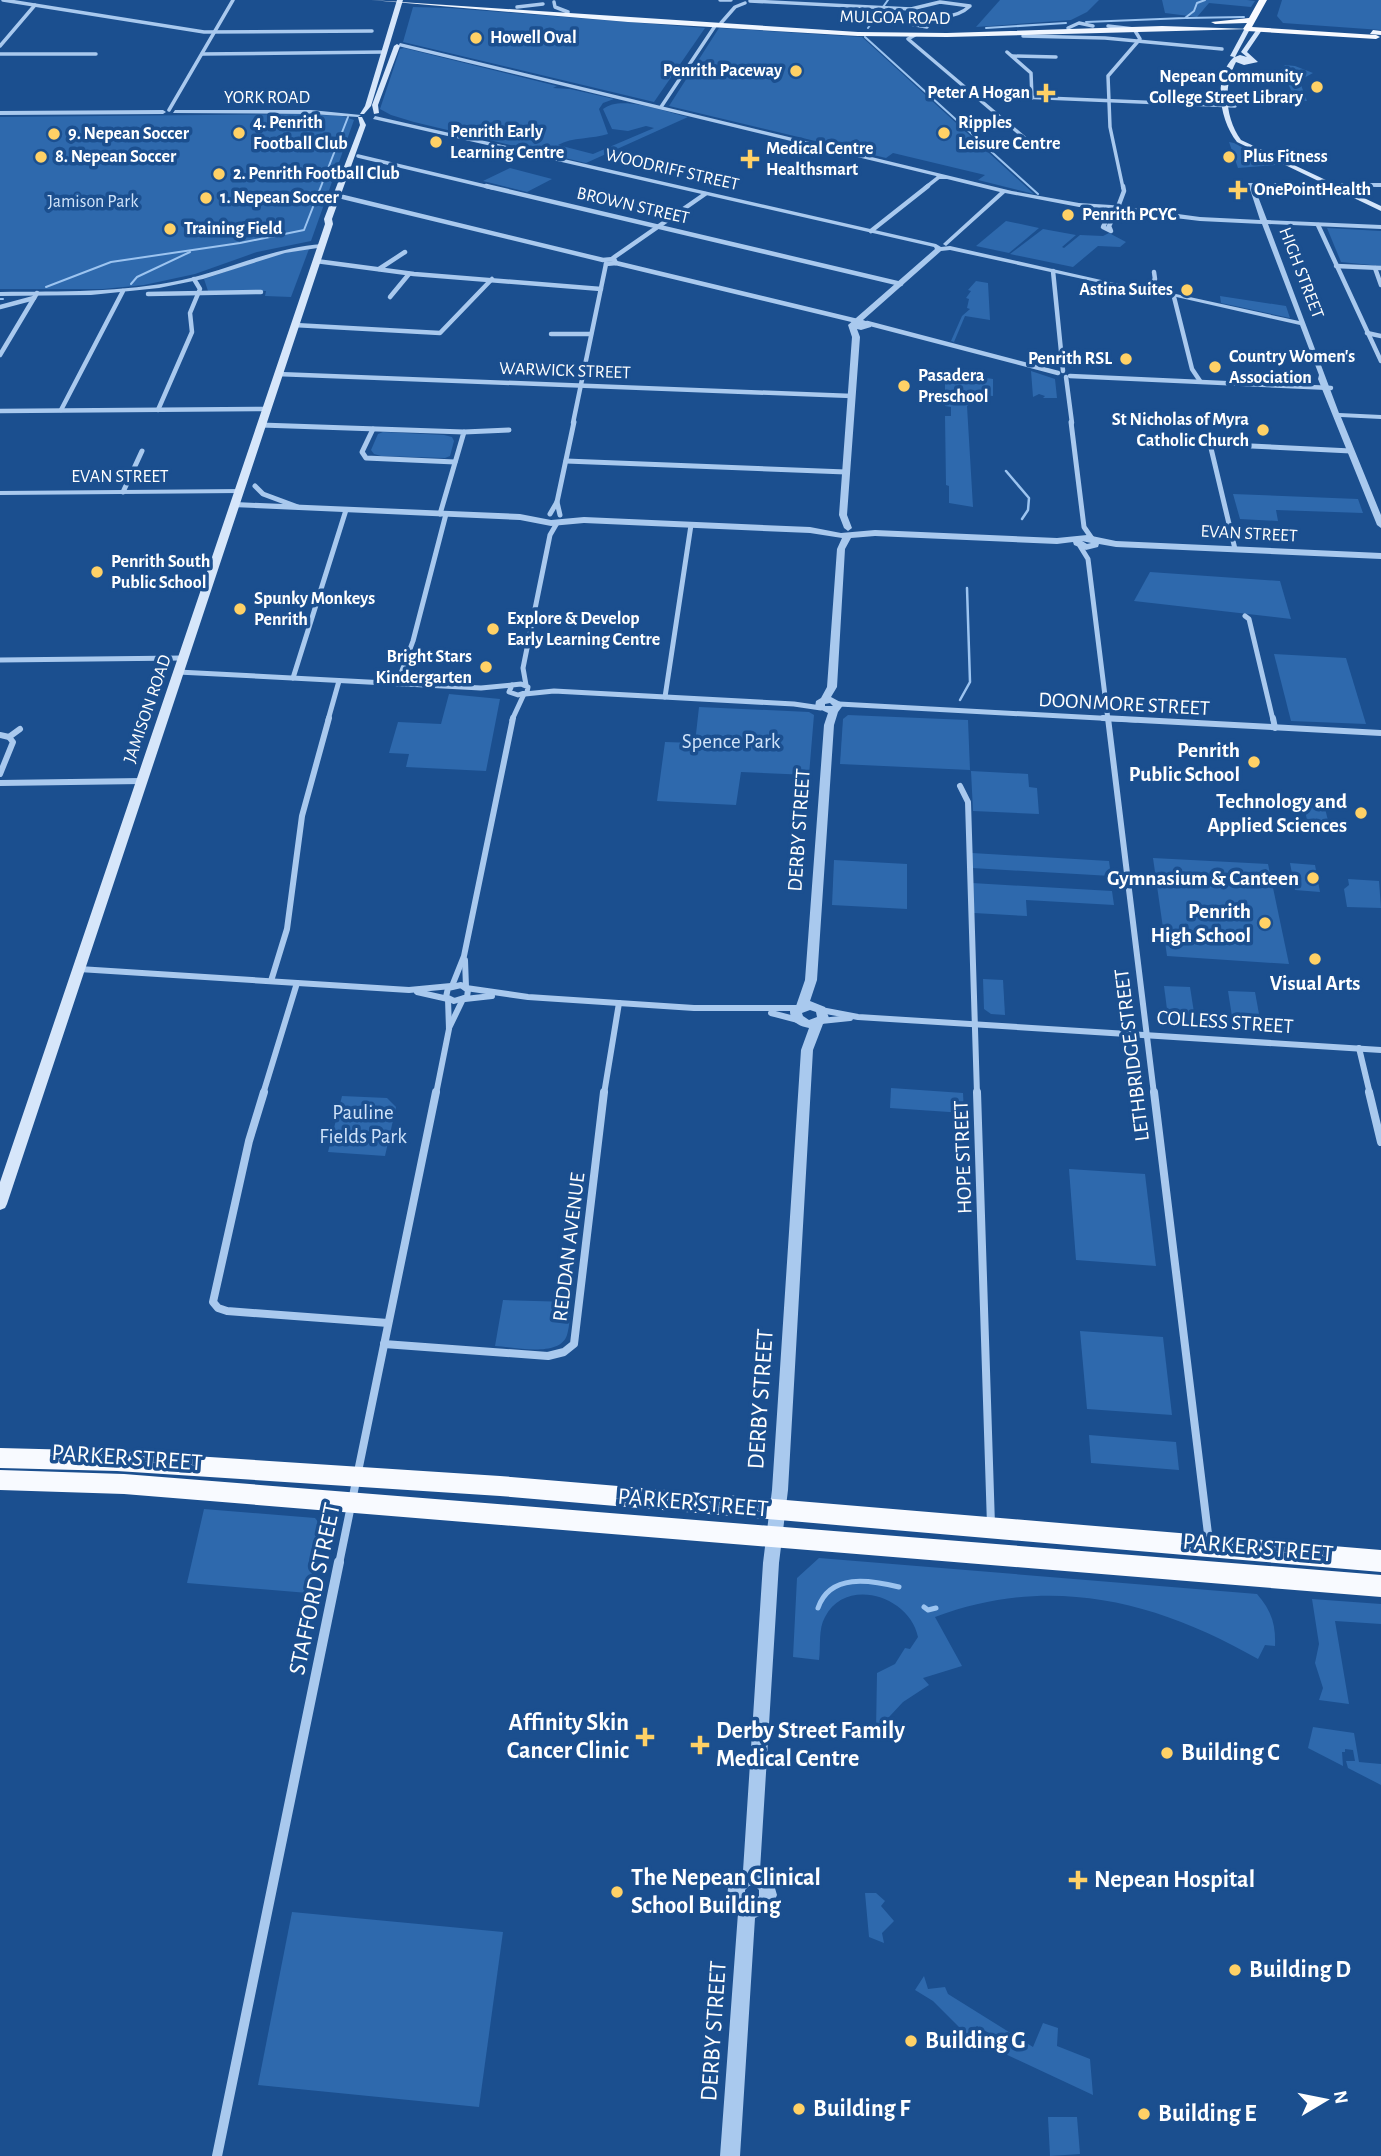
<svg xmlns="http://www.w3.org/2000/svg" width="1381" height="2156" font-family="'Alegreya Sans',sans-serif">
<style>
.green{fill:#2e69ad}
.lines{fill:none;stroke-linecap:round;stroke-linejoin:round}
.stream-far2{stroke:#9cc4f0;stroke-width:2}
.stream-far1{stroke:#9cc4f0;stroke-width:2.5}
.stream{stroke:#9cc4f0;stroke-width:5}
.minor-far5{stroke:#a9c9ee;stroke-width:3.5}
.minor-far4{stroke:#a9c9ee;stroke-width:4.5}
.minor-far3{stroke:#a9c9ee;stroke-width:5}
.minor-far2{stroke:#a9c9ee;stroke-width:6}
.minor-far1{stroke:#a9c9ee;stroke-width:8}
.minor{stroke:#a9c9ee;stroke-width:10}
.tertiary{fill:#a9c9ee;fill-rule:evenodd}
.secondary{fill:#d6e6fa;fill-rule:evenodd}
.primary{fill:#f0f6ff;fill-rule:evenodd}
.trunk{fill:#f8faff;fill-rule:evenodd}
.poi-dot{fill:#ffd166;stroke:#1b4f8f;stroke-width:2.5}
.labels{text-anchor:middle;dominant-baseline:central;stroke-width:7;stroke-linejoin:round;paint-order:stroke}
.far-street-label{font-size:18px;fill:#fff;stroke:#1b4f8f}
.far-poi-label{font-size:18px;font-weight:bold;fill:#fff;stroke:#1b4f8f;text-anchor:start}
.far-park-label{font-size:18px;fill:#cfe3fa;stroke:#1b4f8f}
.street-label{font-size:21px;fill:#fff;stroke:#1b4f8f}
.park-label{font-size:21px;fill:#cfe3fa;stroke:#1b4f8f}
.poi-label{font-size:21px;font-weight:bold;fill:#fff;stroke:#1b4f8f;text-anchor:end}
.near-street-label{font-size:24px;fill:#fff;stroke:#1b4f8f}
.near-poi-label{font-size:24px;font-weight:bold;fill:#fff;stroke:#1b4f8f;text-anchor:start}
</style>
<rect width="100%" height="100%" fill="#1b4f8f"/>
<g class="green">
<path d="M1000,0H1099L1087,12L1071,20L976,27Z"/>
<path d="M1162,0H1247L1255,1L1251,7L1209,3L1197,17L1165,13Z"/>
<path d="M1282,0H1381V30L1283,23L1277,16Z"/>
<path d="M413,7L449,8L705,28L654,102L403,42Z"/>
<path d="M719,28L862,37L1034,194L978,180L985,175L893,153L886,158L669,106Z"/>
<path d="M404,48L557,86L553,88L570,89L614,99L603,103L599,109L608,134C593,139 572,137 558,145L593,154L654,128L646,126L628,131L612,129L603,109C621,94 666,112 688,117L586,163L414,122L391,115L380,109L400,49Z"/>
<path d="M1285,65L1295,66L1313,73L1302,79L1301,85L1307,101L1273,100L1272,96L1279,94V91L1292,92L1283,74L1279,73Z"/>
<path d="M304,114L342,116L354,120L311,241L257,252L195,274L144,285L103,289H0V117Z"/>
<path d="M1229,142L1234,143L1276,165L1238,168Z"/>
<path d="M510,168L552,179L527,192L483,181Z"/>
<path d="M1006,221L1039,228L1009,253L976,246Z"/>
<path d="M1327,228L1381,231V266L1341,262Z"/>
<path d="M1043,229L1076,235L1062,247L1064,248L1080,235L1103,236L1109,233L1126,242L1120,247L1098,246L1073,267L1010,254Z"/>
<path d="M309,249L291,297L265,296L266,291H208L204,279L281,253Z"/>
<path d="M976,281L988,283L990,320L965,316L954,342L951,341L962,316L970,309L967,308L969,299L966,298L971,291L968,290Z"/>
<path d="M1220,296L1286,306L1290,318L1221,303Z"/>
<path d="M1031,371L1055,379L1057,398H1043L1045,396L1039,394L1033,397Z"/>
<path d="M945,372L993,379V396L980,395L967,406L973,507L949,503V486L946,485L945,416H951V407L945,406Z"/>
<path d="M383,432L444,435L452,437L454,441L450,456L445,458L381,456L374,454L371,450L378,434Z"/>
<path d="M1233,494L1358,499L1363,513L1276,510L1278,521L1240,519Z"/>
<path d="M1150,572L1280,581L1291,619L1134,601Z"/>
<path d="M1274,654L1346,658L1366,724L1291,721Z"/>
<path d="M449,694L500,699L486,771L406,767L409,754L389,753L398,722L441,724Z"/>
<path d="M699,707L809,712L814,715L809,775L741,772L736,805L657,801L665,742L695,743Z"/>
<path d="M848,715L968,720L970,770L840,764L843,719Z"/>
<path d="M1145,768L1195,770L1197,781L1147,779Z"/>
<path d="M971,771L1028,774L1029,787L1037,788L1039,814L973,811Z"/>
<path d="M1303,803L1324,804L1330,829L1309,828Z"/>
<path d="M972,853L1109,861L1111,876L972,868Z"/>
<path d="M1153,858L1268,864L1289,964L1167,956Z"/>
<path d="M834,860L907,864V909L832,905Z"/>
<path d="M1290,863L1315,865L1320,892L1295,890Z"/>
<path d="M1348,879L1379,881L1381,908L1347,907L1344,889L1349,885Z"/>
<path d="M972,883L1112,891L1114,905L1026,900L1027,916L974,913Z"/>
<path d="M983,979L1003,980L1005,1015L991,1014L984,1009Z"/>
<path d="M1164,986L1190,987L1195,1019L1168,1017Z"/>
<path d="M1228,991L1255,992L1261,1025L1233,1023Z"/>
<path d="M891,1088L963,1093L964,1113L890,1108Z"/>
<path d="M342,1096L387,1098L396,1107L385,1156L328,1152Z"/>
<path d="M1069,1169L1145,1174L1156,1266L1076,1260Z"/>
<path d="M503,1300L571,1302C570,1313 570,1325 567,1335C560,1358 513,1347 495,1346Z"/>
<path d="M1080,1331L1163,1337L1172,1415L1087,1409Z"/>
<path d="M1089,1435L1176,1442L1179,1470L1091,1463Z"/>
<path d="M204,1509L315,1518L322,1527L308,1593L187,1583Z"/>
<path d="M819,1558L1257,1594C1271,1610 1276,1624 1275,1646L1265,1645L1258,1659C1155,1600 1049,1574 935,1617L962,1666L923,1678L929,1685L903,1702L876,1731L877,1673L895,1664L905,1648L910,1649L918,1637C910,1596 846,1576 825,1617C818,1629 821,1646 819,1660L793,1657L797,1578Z"/>
<path d="M1312,1599L1381,1604V1624L1335,1621L1349,1704L1319,1700L1323,1688L1315,1663L1319,1644Z"/>
<path d="M1313,1727L1354,1733L1359,1762L1381,1764V1785L1348,1768L1346,1761H1355L1353,1750L1345,1749V1752H1342L1343,1766L1308,1748Z"/>
<path d="M865,1893H876L885,1901L881,1906L894,1921L882,1933L884,1943L869,1937Z"/>
<path d="M292,1912L503,1932L479,2107L258,2085Z"/>
<path d="M924,1976L928,1989L945,1987L948,1994L1033,2047L1043,2023L1058,2028L1057,2046L1090,2059L1093,2095L986,2045L989,2033L977,2026L966,2034L933,2001L915,1990Z"/>
<path d="M1048,2117H1077L1080,2154L1050,2156Z"/>
</g>
<g class="lines">
<g class="stream-far2">
<path d="M1186,18L1244,17"/>
<path d="M1086,22L1185,18L1194,11L1197,3L1205,0"/>
<path d="M868,28L888,0"/>
<path d="M986,28L1066,23"/>
<path d="M865,37L1038,194"/>
<path d="M131,284L137,277L190,252"/>
<path d="M46,287L111,262L240,243L304,230L348,117"/>
<path d="M0,299H3"/>
</g>
<g class="stream-far1">
<path d="M1006,471L1029,498L1028,510L1022,519"/>
<path d="M960,700L970,682L967,588"/>
</g>
<g class="stream">
<path d="M924,1607L928,1610L936,1608"/>
<path d="M818,1608C830,1573 870,1580 899,1587"/>
</g>
<g class="minor-far5">
<path d="M3,0L204,32L372,31"/>
<path d="M720,0H731"/>
<path d="M750,1L911,9"/>
<path d="M554,2L555,7L568,12"/>
<path d="M940,2L970,6C955,20 933,18 913,14L911,9Z"/>
<path d="M517,7L543,4"/>
<path d="M882,19L927,27"/>
<path d="M721,23L735,7L745,3"/>
<path d="M1108,26L1134,29L1140,39L1108,76L1110,127L1123,188"/>
<path d="M1068,28L1079,23L1093,26"/>
<path d="M915,35L908,39L1026,139"/>
<path d="M1023,36L1105,38L1222,49"/>
<path d="M0,46L35,5"/>
<path d="M1007,52L1031,73L1032,98"/>
<path d="M0,54H96"/>
<path d="M202,54L384,52"/>
<path d="M1012,56L1056,57"/>
<path d="M976,95L1235,106"/>
<path d="M661,107L715,26"/>
<path d="M169,110L233,0"/>
<path d="M358,156L493,188"/>
<path d="M925,188L939,177"/>
</g>
<g class="minor-far4">
<path d="M486,186L901,284"/>
<path d="M343,197L603,260L614,259L616,263"/>
<path d="M1118,207L1124,191L1123,186"/>
<path d="M1111,211L1103,227L1111,231L1109,226L1114,216L1122,212"/>
<path d="M1318,225L1381,361"/>
<path d="M871,231L928,186"/>
<path d="M613,258L705,194"/>
<path d="M316,261L414,274L601,289"/>
<path d="M606,264L616,263L857,321"/>
<path d="M1336,266L1381,268"/>
<path d="M1375,268L1381,285"/>
<path d="M379,269L405,252"/>
<path d="M1053,271L1063,371"/>
<path d="M1148,287L1155,279L1154,272"/>
<path d="M148,294L261,292"/>
<path d="M390,297L409,274"/>
<path d="M1174,297L1192,369L1200,381"/>
<path d="M0,307L34,298"/>
<path d="M867,323L1058,373"/>
<path d="M294,325L440,333L492,279"/>
<path d="M1367,333L1381,336"/>
<path d="M551,334H591"/>
<path d="M0,355L37,293"/>
<path d="M277,374L852,396"/>
<path d="M1070,376L1331,388"/>
<path d="M1066,377L1072,423"/>
<path d="M61,410L123,291"/>
<path d="M158,410L192,332L190,313L200,289L194,279"/>
<path d="M0,411L266,409"/>
<path d="M573,423L606,264"/>
</g>
<g class="minor-far3">
<path d="M1071,422L1084,527L1093,540"/>
<path d="M261,425L464,432L440,514"/>
<path d="M373,429L362,452L366,458L455,462"/>
<path d="M464,432L509,430"/>
<path d="M566,461L846,472"/>
<path d="M255,486L263,494L298,507"/>
<path d="M123,492L142,451"/>
<path d="M557,502L560,515"/>
<path d="M550,514L557,502L574,422"/>
<path d="M1080,546L1088,559L1108,720"/>
<path d="M1235,549L1210,444L1351,451"/>
<path d="M1245,616L1249,619L1273,720"/>
<path d="M0,660L183,658"/>
<path d="M178,672L481,688L512,685"/>
<path d="M293,678L346,510"/>
<path d="M397,684L413,641L446,514"/>
<path d="M521,684L528,687L527,692L518,695L509,692L512,685Z"/>
<path d="M526,685L523,668L550,535L557,523"/>
<path d="M525,694L554,691L794,704L821,708"/>
<path d="M665,697L691,525"/>
<path d="M839,704L1136,720"/>
<path d="M328,720L339,681"/>
<path d="M512,720L524,694"/>
</g>
<g class="minor-far2">
<path d="M1103,718L1381,733"/>
<path d="M1108,718L1154,1094"/>
<path d="M1273,718L1275,728"/>
<path d="M0,735L9,737L13,742L0,774"/>
<path d="M9,737L20,729"/>
<path d="M0,783L142,781"/>
<path d="M960,786L968,802L977,1094"/>
<path d="M465,960L466,987"/>
<path d="M79,969L409,990L451,986"/>
<path d="M271,981L287,929L302,816L329,718"/>
<path d="M461,985L468,990L467,997L454,1001L446,997L448,988Z"/>
<path d="M452,986L464,956L513,718"/>
<path d="M466,988L528,997L694,1008H798"/>
<path d="M417,992L448,999"/>
<path d="M465,999L492,996"/>
<path d="M821,1010L858,1017L1381,1050"/>
<path d="M771,1013L798,1020"/>
<path d="M821,1021L850,1018"/>
<path d="M449,1028L463,999"/>
<path d="M1359,1048L1370,1094"/>
<path d="M263,1094L297,983"/>
<path d="M436,1094L449,1029L448,999"/>
<path d="M604,1094L619,1003"/>
</g>
<g class="minor-far1">
<path d="M264,1092L249,1141L213,1302L218,1308L227,1311L388,1323"/>
<path d="M977,1092L991,1525"/>
<path d="M1154,1092L1209,1542"/>
<path d="M1369,1092L1381,1142"/>
<path d="M384,1344L548,1356L564,1352L574,1344L604,1092"/>
<path d="M339,1564L436,1092"/>
</g>
<path class="minor" d="M217,2156L339,1562"/>
<g class="tertiary">
<path d="M400,43L1012,191L1079,203L1111,205L1200,217L1260,220L1248,183H1381V187L1254,186L1267,220L1381,225V229L1268,224L1339,413L1381,415V419L1341,417L1381,515V528L1377,525L1318,379L1319,375L1300,325L1150,291L1153,289L1299,321L1262,224L1200,221L1125,212L1111,208L1079,207L1005,193L946,246L943,244L944,243L1000,192L947,179H939L936,176L398,46Z"/>
<path d="M175,110H311L361,115L358,117L311,114L173,113Z"/>
<path d="M0,111L163,110L166,112L163,114L0,115Z"/>
<path d="M375,116L936,244L941,247L950,246L1141,289L1138,291L950,250L941,251L863,320L871,323V327L861,330L857,329L860,337L847,515L852,528L848,531L844,528L839,515L852,337L848,325L935,249L934,247L373,119Z"/>
<path d="M322,244L324,245V247L285,253L203,279L159,288L91,295L0,296V292C61,291 122,293 182,280C230,269 272,248 322,244Z"/>
<path d="M243,489L244,491L240,493L0,495V491Z"/>
<path d="M235,502L520,514L551,520L584,517L810,527L841,533L875,530L1057,538L1087,535L1116,541L1381,553V559L1116,547L1099,544L1098,547L1086,550L1074,545L1073,542L1057,544L875,536L851,538L845,549L837,687L831,697L844,704L838,712L834,725L817,980L810,1001L825,1007L829,1018L823,1024L813,1050L788,1490L779,1563L760,1870L772,1878L777,1895L770,1911L755,1918L740,2156H720L738,1913C723,1901 724,1879 743,1871L763,1563L772,1490L801,1050L809,1028C799,1026 790,1022 790,1011L796,1006L805,980L824,725L828,713L815,707L816,701L821,698L827,687L837,549L842,538L810,533L584,523L551,526L520,520L232,507L231,505ZM1082,541L1091,543L1087,544ZM830,703L833,706H825V704ZM810,1010L816,1012L817,1017L809,1020L803,1016L802,1013ZM749,1886H755L759,1890V1896L755,1900H749L745,1896V1890Z"/>
</g>
<g class="secondary">
<path d="M397,0H403L371,106L364,114H360L365,106Z"/>
<path d="M1245,28L1250,29L1235,57L1240,55L1247,57L1241,52L1257,29L1262,30L1247,52L1258,62L1244,65L1236,62C1223,86 1225,118 1241,140L1381,206V211L1237,142C1220,121 1212,78 1234,57L1230,56Z"/>
<path d="M397,44L400,46L378,105L379,113L374,114L372,105L394,46Z"/>
<path d="M358,117H362L366,125L332,219L333,224L7,1204L5,1208L0,1210V1182L325,224L324,219L360,125Z"/>
</g>
<g class="primary">
<path d="M371,0L858,32L947,33L1162,26L1251,29L947,37L858,36L628,22Z"/>
<path d="M1373,30L1381,31V35L1370,34Z"/>
</g>
<g class="trunk">
<path d="M1259,0H1267L1252,27L1376,35L1380,37L1376,39L1247,31L1243,29L1247,23L1215,24L1211,22L1249,18Z"/>
<path d="M0,1448L117,1451L500,1476L1381,1550V1572L500,1496L117,1471L0,1468Z"/>
<path d="M0,1470L124,1474L1381,1575V1597L124,1494L0,1490Z"/>
</g>
</g>
<g class="poi-dot">
<circle cx="476" cy="38" r="7"/>
<circle cx="796" cy="71" r="7"/>
<circle cx="1317" cy="87" r="7"/>
<path d="M1042.5 82.5h7v7h7v7h-7v7h-7v-7h-7v-7h7z"/>
<circle cx="239" cy="133" r="7"/>
<circle cx="944" cy="133" r="7"/>
<circle cx="54" cy="134" r="7"/>
<circle cx="436" cy="142" r="7"/>
<circle cx="41" cy="157" r="7"/>
<circle cx="1229" cy="157" r="7"/>
<path d="M746.5 148.5h7v7h7v7h-7v7h-7v-7h-7v-7h7z"/>
<circle cx="219" cy="174" r="7"/>
<path d="M1234.5 179.5h7v7h7v7h-7v7h-7v-7h-7v-7h7z"/>
<circle cx="206" cy="198" r="7"/>
<circle cx="1068" cy="215" r="7"/>
<circle cx="170" cy="229" r="7"/>
<circle cx="1187" cy="290" r="7"/>
<circle cx="1126" cy="359" r="7"/>
<circle cx="1215" cy="367" r="7"/>
<circle cx="904" cy="386" r="7"/>
<circle cx="1263" cy="430" r="7"/>
<circle cx="97" cy="572" r="7"/>
<circle cx="240" cy="609" r="7"/>
<circle cx="493" cy="629" r="7"/>
<circle cx="486" cy="667" r="7"/>
<circle cx="1254" cy="762" r="7"/>
<circle cx="1361" cy="813" r="7"/>
<circle cx="1313" cy="878" r="7"/>
<circle cx="1265" cy="923" r="7"/>
<circle cx="1315" cy="959" r="7"/>
<path d="M641.5 1726.5h7v7h7v7h-7v7h-7v-7h-7v-7h7z"/>
<path d="M696.5 1734.5h7v7h7v7h-7v7h-7v-7h-7v-7h7z"/>
<circle cx="1167" cy="1753" r="7"/>
<path d="M1074.5 1869.5h7v7h7v7h-7v7h-7v-7h-7v-7h7z"/>
<circle cx="617" cy="1892" r="7"/>
<circle cx="1235" cy="1970" r="7"/>
<circle cx="911" cy="2041" r="7"/>
<circle cx="799" cy="2109" r="7"/>
<circle cx="1144" cy="2114" r="7"/>
</g>
<g class="labels">
<g class="far-street-label">
<text transform="translate(895 18) rotate(1)">MULGOA ROAD</text>
<text x="267" y="98">YORK ROAD</text>
<text transform="translate(672 170) rotate(13)">WOODRIFF STREET</text>
<text transform="translate(633 206) rotate(13)">BROWN STREET</text>
<text transform="translate(1301 273) rotate(69)">HIGH STREET</text>
<text transform="translate(565 371) rotate(2)">WARWICK STREET</text>
<text x="120" y="477">EVAN STREET</text>
<text transform="translate(1249 534) rotate(3)">EVAN STREET</text>
<text transform="translate(148 709) rotate(-71)">JAMISON ROAD</text>
</g>
<g class="far-poi-label">
<text x="490" y="38">Howell Oval</text>
<text x="782" y="71" text-anchor="end">Penrith Paceway</text>
<text x="1303" y="77" text-anchor="end">Nepean Community<tspan x="1303" dy="21">College Street Library</tspan></text>
<text x="1030" y="93" text-anchor="end">Peter A Hogan</text>
<text x="253" y="123">4. Penrith<tspan x="253" dy="21">Football Club</tspan></text>
<text x="958" y="123">Ripples<tspan x="958" dy="21">Leisure Centre</tspan></text>
<text x="450" y="132">Penrith Early<tspan x="450" dy="21">Learning Centre</tspan></text>
<text x="68" y="134">9. Nepean Soccer</text>
<text x="766" y="149">Medical Centre<tspan x="766" dy="21">Healthsmart</tspan></text>
<text x="55" y="157">8. Nepean Soccer</text>
<text x="1243" y="157">Plus Fitness</text>
<text x="233" y="174">2. Penrith Football Club</text>
<text x="1254" y="190">OnePointHealth</text>
<text x="220" y="198">1. Nepean Soccer</text>
<text x="1082" y="215">Penrith PCYC</text>
<text x="184" y="229">Training Field</text>
<text x="1173" y="290" text-anchor="end">Astina Suites</text>
<text x="1229" y="357">Country Women's<tspan x="1229" dy="21">Association</tspan></text>
<text x="1112" y="359" text-anchor="end">Penrith RSL</text>
<text x="918" y="376">Pasadera<tspan x="918" dy="21">Preschool</tspan></text>
<text x="1249" y="420" text-anchor="end">St Nicholas of Myra<tspan x="1249" dy="21">Catholic Church</tspan></text>
<text x="111" y="562">Penrith South<tspan x="111" dy="21">Public School</tspan></text>
<text x="254" y="599">Spunky Monkeys<tspan x="254" dy="21">Penrith</tspan></text>
<text x="507" y="619">Explore &amp; Develop<tspan x="507" dy="21">Early Learning Centre</tspan></text>
<text x="472" y="657" text-anchor="end">Bright Stars<tspan x="472" dy="21">Kindergarten</tspan></text>
</g>
<g class="far-park-label">
<text x="93" y="202">Jamison Park</text>
</g>
<g class="street-label">
<text transform="translate(1124 704) rotate(3)">DOONMORE STREET</text>
<text transform="translate(799 830) rotate(-86)">DERBY STREET</text>
<text transform="translate(1225 1022) rotate(4)">COLLESS STREET</text>
<text transform="translate(1132 1055) rotate(-97)">LETHBRIDGE STREET</text>
<text transform="translate(963 1157) rotate(-92)">HOPE STREET</text>
<text transform="translate(569 1247) rotate(-83)">REDDAN AVENUE</text>
</g>
<g class="park-label">
<text x="731" y="741">Spence Park</text>
<text x="363" y="1112">Pauline<tspan x="363" dy="24">Fields Park</tspan></text>
</g>
<g class="poi-label">
<text x="1240" y="750">Penrith<tspan x="1240" dy="24">Public School</tspan></text>
<text x="1347" y="801">Technology and<tspan x="1347" dy="24">Applied Sciences</tspan></text>
<text x="1299" y="878">Gymnasium &amp; Canteen</text>
<text x="1251" y="911">Penrith<tspan x="1251" dy="24">High School</tspan></text>
<text x="1315" y="983" text-anchor="middle">Visual Arts</text>
</g>
<g class="near-street-label">
<text transform="translate(761 1399) rotate(-86)">DERBY STREET</text>
<text transform="translate(127 1458) rotate(4)">PARKER STREET</text>
<text transform="translate(693 1503) rotate(5)">PARKER STREET</text>
<text transform="translate(1258 1548) rotate(5)">PARKER STREET</text>
<text transform="translate(315 1589) rotate(-78)">STAFFORD STREET</text>
<text transform="translate(714 2031) rotate(-86)">DERBY STREET</text>
</g>
<g class="near-poi-label">
<text x="629" y="1723" text-anchor="end">Affinity Skin<tspan x="629" dy="28">Cancer Clinic</tspan></text>
<text x="716" y="1731">Derby Street Family<tspan x="716" dy="28">Medical Centre</tspan></text>
<text x="1181" y="1753">Building C</text>
<text x="631" y="1878">The Nepean Clinical<tspan x="631" dy="28">School Building</tspan></text>
<text x="1094" y="1880">Nepean Hospital</text>
<text x="1249" y="1970">Building D</text>
<text x="925" y="2041">Building G</text>
<text x="813" y="2109">Building F</text>
<text x="1158" y="2114">Building E</text>
</g>
</g>
<g transform="translate(1325 2100) rotate(80)" stroke="#1b4f8f" stroke-width="5" paint-order="stroke">
<path d="M0-5L12 26L0 18L-12 26Z" fill="#ffffff"/>
<text y="-10" font-size="19" font-weight="bold" text-anchor="middle" fill="#ffffff">N</text>
</g>
</svg>
